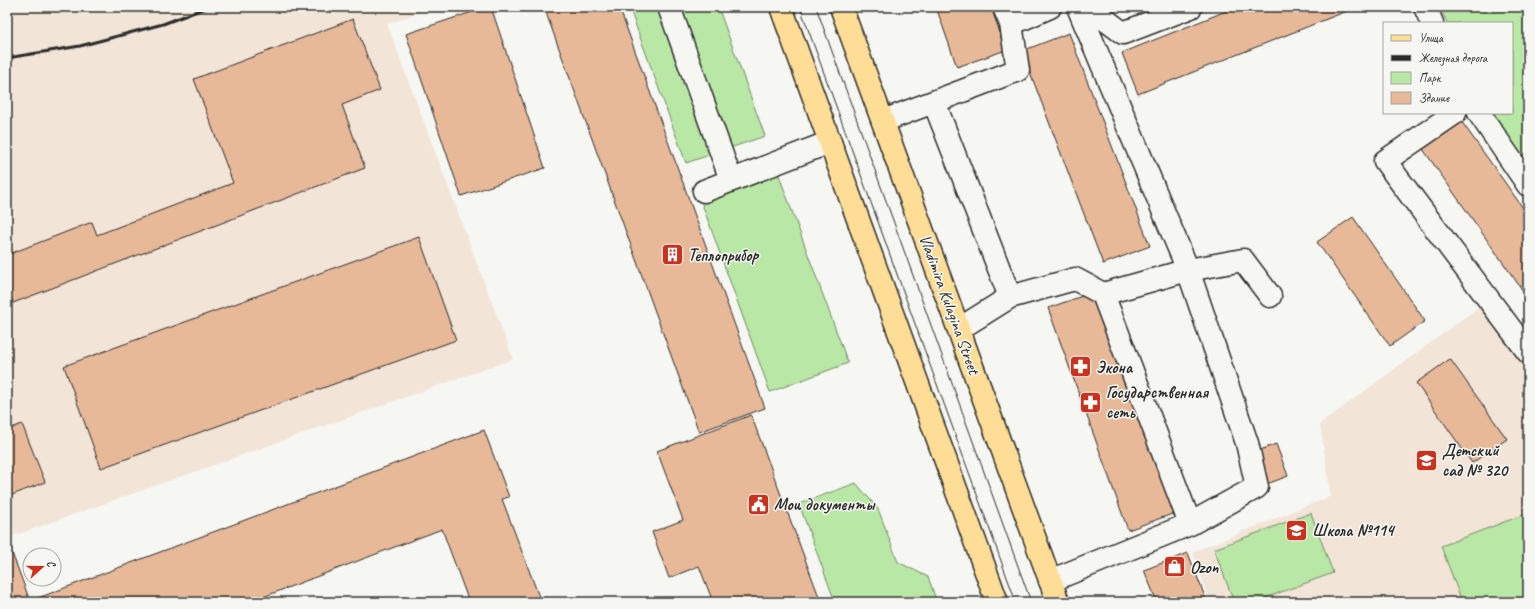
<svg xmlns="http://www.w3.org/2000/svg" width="1535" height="609" viewBox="0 0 1535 609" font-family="Caveat,sans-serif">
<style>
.built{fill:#f2e4d7}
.green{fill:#b9e7a5;stroke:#728968}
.building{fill:#e8b999;stroke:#2b2b2b}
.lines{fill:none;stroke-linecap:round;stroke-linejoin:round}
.minor-casing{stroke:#2b2b2b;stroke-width:25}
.major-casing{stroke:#2b2b2b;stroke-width:25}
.minor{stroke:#f6f6f2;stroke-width:22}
.major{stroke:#fedd96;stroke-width:22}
.tram{stroke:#2b2b2b;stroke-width:1}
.rail{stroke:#2b2b2b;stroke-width:3}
.labels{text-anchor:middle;stroke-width:3;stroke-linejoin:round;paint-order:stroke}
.poi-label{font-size:17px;font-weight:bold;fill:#2b2b2b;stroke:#f6f6f2;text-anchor:start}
.street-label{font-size:17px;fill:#2b2b2b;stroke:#f6f6f2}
</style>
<rect width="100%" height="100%" fill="#f6f6f2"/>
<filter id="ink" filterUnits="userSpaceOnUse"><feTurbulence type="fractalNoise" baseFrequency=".025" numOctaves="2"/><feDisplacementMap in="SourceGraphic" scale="8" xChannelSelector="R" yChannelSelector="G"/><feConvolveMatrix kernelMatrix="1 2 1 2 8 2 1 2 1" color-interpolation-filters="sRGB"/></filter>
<g filter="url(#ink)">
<path class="built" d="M7 7H435L387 24 513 359 7 538Z
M1483 304 1528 368V602H1210L1193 552 1331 496 1320 424Z"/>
<path class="green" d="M629 7H718L765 136 686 163Z
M1440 7H1528V168L1490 113H1512V23H1447Z
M778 173 848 363 770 392 701 201Z
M856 483 878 509 898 562 928 577 937 602H835L799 504Z
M1311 513 1333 573 1254 602H1234L1214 549Z
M1528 513V597L1514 602H1462L1441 546Z"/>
<path class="building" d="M487 7H491L545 168 461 196 406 34Z
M554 7H619L765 408 699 432 545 10Z
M936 7H991L1006 50 957 67Z
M1236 7H1357L1138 94 1122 53Z
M353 19 380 90 342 105 365 168 13 303 7 287V255L92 222 97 235 233 183 194 79Z
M1069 33 1150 246 1103 264 1022 51Z
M1459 118 1528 215V298L1420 145Z
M1353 217 1425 321 1390 346 1317 242Z
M419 237 456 340 101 468 64 366Z
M1094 292 1175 513 1128 530 1048 308Z
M1450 359 1507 439 1472 463 1416 383Z
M751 415 781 495 821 602H713L699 566 669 578 652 532 683 520 657 451Z
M22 424 45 482 7 497V430Z
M484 430 509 497 502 499 541 602H469L442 529 250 602H7V546L9 545 30 601Z
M1276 444 1288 476 1267 484 1255 452Z
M1188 553 1207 602H1157L1144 570Z"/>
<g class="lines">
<defs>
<path id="minor" d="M669 7 731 180
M1088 7 1123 33 1191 7
M1425 7 1432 23
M1011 24 1050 7
M934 102 1010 297
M1455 113 1385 161 1528 352
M1479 113 1528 185
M883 121 1018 70 1011 24 1004 7
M704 191 830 142
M1103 294 1188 270 1243 260 1270 296
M959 329 1010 297 1075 279 1103 294 1190 524
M1050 581 1190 524 1257 487 1247 443 1188 270 1078 7"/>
<path id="major" d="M781 7 997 602
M841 7 1058 602"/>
</defs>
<use href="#minor" class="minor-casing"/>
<use href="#major" class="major-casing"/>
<use href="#minor" class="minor"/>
<use href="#major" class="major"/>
<path class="tram" d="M800 7 1016 602
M816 7 1031 602"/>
<path class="rail" d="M7 58 80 46 163 24 208 7"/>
</g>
</g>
<defs>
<symbol id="building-square" viewBox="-11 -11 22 22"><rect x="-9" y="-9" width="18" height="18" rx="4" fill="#c8321e" stroke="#f6f6f2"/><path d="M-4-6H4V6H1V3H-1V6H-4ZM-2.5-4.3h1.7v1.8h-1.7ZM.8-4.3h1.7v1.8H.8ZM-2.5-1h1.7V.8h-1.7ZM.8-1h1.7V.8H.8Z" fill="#fff"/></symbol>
<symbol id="pharmacy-square" viewBox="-11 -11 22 22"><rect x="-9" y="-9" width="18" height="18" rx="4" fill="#c8321e" stroke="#f6f6f2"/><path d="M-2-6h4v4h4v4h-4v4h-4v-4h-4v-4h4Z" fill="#fff"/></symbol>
<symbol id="school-square" viewBox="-11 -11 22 22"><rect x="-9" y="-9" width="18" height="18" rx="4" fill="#c8321e" stroke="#f6f6f2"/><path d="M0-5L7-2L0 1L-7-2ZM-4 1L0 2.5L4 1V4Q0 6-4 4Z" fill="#fff"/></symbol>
<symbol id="civic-square" viewBox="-11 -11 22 22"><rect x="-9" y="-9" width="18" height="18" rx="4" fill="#c8321e" stroke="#f6f6f2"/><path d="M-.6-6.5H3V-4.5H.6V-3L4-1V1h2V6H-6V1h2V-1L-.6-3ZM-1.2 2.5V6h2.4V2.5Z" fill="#fff"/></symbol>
<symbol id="shop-square" viewBox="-11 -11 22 22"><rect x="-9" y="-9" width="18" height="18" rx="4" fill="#c8321e" stroke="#f6f6f2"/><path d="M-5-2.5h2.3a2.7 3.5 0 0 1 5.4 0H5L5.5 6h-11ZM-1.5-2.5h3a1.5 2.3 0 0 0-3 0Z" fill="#fff"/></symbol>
</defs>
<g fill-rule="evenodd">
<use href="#building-square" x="660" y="242" width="25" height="25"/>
<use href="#pharmacy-square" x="1068" y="354" width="25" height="25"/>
<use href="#pharmacy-square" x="1078" y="390" width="25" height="25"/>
<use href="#school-square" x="1414" y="448" width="25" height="25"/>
<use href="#civic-square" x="746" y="492" width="25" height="25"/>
<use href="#school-square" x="1284" y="518" width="25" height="25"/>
<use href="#shop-square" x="1162" y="554" width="25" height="25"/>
</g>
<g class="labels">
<g class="poi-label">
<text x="688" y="261">Теплоприбор</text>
<text x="1096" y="373">Экона</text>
<text x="1106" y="398">Государственная<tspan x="1106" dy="20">сеть</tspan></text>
<text x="1442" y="456">Детский<tspan x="1442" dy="20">сад № 320</tspan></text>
<text x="774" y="510">Мои документы</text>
<text x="1312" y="536">Школа №114</text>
<text x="1190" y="573">Ozon</text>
</g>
<g class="street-label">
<text transform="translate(950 304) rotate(70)" y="6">Vladimira Kulagina Street</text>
</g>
</g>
<rect width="1535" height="609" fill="none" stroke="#f6f6f2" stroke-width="24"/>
<rect x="12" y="12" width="1511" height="585" fill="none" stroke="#2b2b2b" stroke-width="1.5" filter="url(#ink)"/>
<rect x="1383" y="22" width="130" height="92" fill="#f6f6f2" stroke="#a5a5a2"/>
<rect x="1391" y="35" width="20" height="6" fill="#fedd96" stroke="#a5a5a2"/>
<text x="1419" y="42" font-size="12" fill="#2b2b2b">Улица</text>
<rect x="1391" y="55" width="20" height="6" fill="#2b2b2b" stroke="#a5a5a2"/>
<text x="1419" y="62" font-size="12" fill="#2b2b2b">Железная дорога</text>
<rect x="1391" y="72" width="20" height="12" fill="#b9e7a5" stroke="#a5a5a2"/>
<text x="1419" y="82" font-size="12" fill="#2b2b2b">Парк</text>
<rect x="1391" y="92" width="20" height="12" fill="#e8b999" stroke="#a5a5a2"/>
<text x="1419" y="102" font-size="12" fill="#2b2b2b">Здание</text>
<g transform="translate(42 567) rotate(69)"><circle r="19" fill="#f6f6f2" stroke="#a5a5a2"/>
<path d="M0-3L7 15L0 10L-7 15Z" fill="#c8321e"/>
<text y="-6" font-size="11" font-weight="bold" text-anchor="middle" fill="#2b2b2b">С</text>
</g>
</svg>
